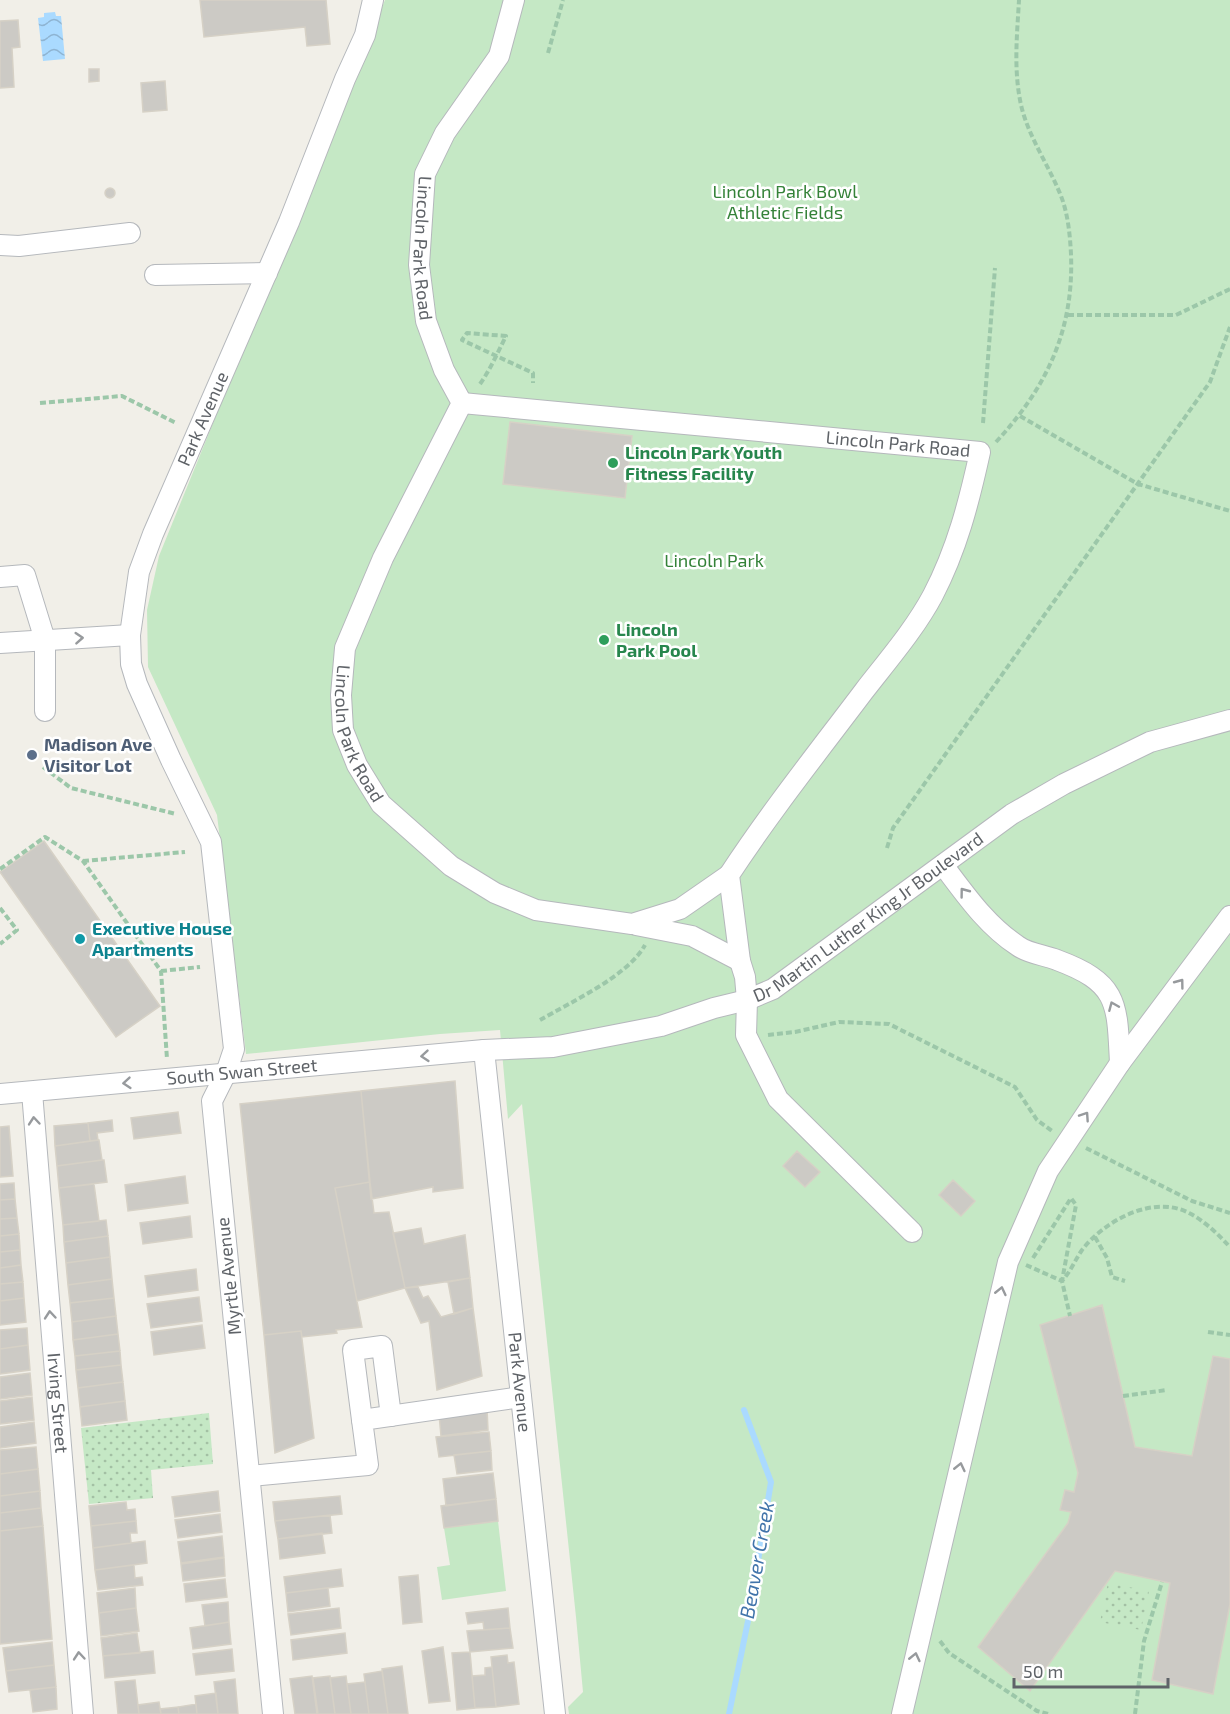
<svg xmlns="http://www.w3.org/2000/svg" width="1230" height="1714" viewBox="0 0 1230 1714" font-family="'Exo 2',sans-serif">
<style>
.green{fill:#c5e8c5}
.garden{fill:url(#garden-dots)}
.water{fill:url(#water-waves)}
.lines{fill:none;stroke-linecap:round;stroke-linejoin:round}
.stream{stroke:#aadaff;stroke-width:6}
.building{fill:#cccac5;stroke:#d6d1c6;stroke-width:1.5}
.minor-casing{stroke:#b5b8bc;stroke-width:22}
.path{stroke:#9cc7a9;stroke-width:4;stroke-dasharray:6 3;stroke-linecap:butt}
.minor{stroke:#fff;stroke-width:20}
.oneway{stroke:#979a9d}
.leisure-dot{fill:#2e9e5b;stroke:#fff;stroke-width:2}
.service-dot{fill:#5c6f8a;stroke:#fff;stroke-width:2}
.culture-dot{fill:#0f9aa8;stroke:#fff;stroke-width:2}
.labels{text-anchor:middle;stroke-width:5;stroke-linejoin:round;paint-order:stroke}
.park-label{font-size:18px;fill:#348238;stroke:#fff}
.street-label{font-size:18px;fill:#5f6368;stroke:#fff}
.leisure-label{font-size:18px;font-weight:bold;fill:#27864d;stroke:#fff;text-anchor:start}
.service-label{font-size:18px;font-weight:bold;fill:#4e5e75;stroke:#fff;text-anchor:start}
.culture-label{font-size:18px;font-weight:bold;fill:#0d838f;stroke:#fff;text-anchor:start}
.water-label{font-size:20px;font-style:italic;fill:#4174aa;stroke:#fff}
</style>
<defs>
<pattern id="garden-dots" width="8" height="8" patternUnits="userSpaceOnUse" patternTransform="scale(1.5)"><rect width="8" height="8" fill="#c5e8c5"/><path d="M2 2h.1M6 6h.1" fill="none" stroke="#a3c0a4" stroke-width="1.8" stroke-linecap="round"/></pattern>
<pattern id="water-waves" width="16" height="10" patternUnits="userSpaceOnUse" patternTransform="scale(1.5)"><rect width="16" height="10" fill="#aadaff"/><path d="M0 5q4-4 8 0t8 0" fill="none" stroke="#8eb4d2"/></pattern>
</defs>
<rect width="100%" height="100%" fill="#f1efe8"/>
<path class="green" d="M385 0H1230V1714H569L568 1707 583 1692 576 1617 522 1104 508 1119 500 1030 440 1034 246 1054 217 815 148 667 147 610 159 556Z
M498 1521 506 1591 442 1600 437 1567 450 1565 444 1528Z"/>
<path class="garden" d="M209 1413 213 1464 151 1470 153 1498 89 1504 81 1428Z
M1108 1583 1149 1591 1141 1630 1100 1622Z"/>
<path class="water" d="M55 12 56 16H61L65 59 43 61 38 18 44 17V13Z"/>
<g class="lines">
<path class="stream" d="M729 1714 748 1621 771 1482 744 1410"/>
</g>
<path class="building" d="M200 0H326L330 44 307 46 305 27 204 37Z
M18 20 20 47 12 48 14 87 0 88V21Z
M89 69H99V81L89 82Z
M165 81 167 110 143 112 141 83Z
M105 193a5 5 0 1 1 10 0a5 5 0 1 1-10 0Z
M510 422 632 436 625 498 503 484Z
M44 841 160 1006 116 1037 0 872Z
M455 1081 463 1188 433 1192V1187L371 1199 361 1091Z
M361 1091 370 1182 335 1188 362 1327 336 1330 337 1333 302 1337 301 1331 264 1335 240 1104Z
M178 1112 181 1133 134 1139 131 1118Z
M112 1120 113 1131 97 1133 98 1140 90 1141 88 1123Z
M88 1123 90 1141 55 1146 54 1126Z
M9 1126 13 1176 0 1177V1127Z
M99 1140 102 1160 57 1166 55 1146Z
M797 1151 820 1172 805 1187 783 1166Z
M102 1160H104L107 1182 59 1188 57 1166Z
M185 1176 188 1203 128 1211 125 1185Z
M953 1180 975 1201 961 1216 939 1195Z
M370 1182 374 1213 389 1212 405 1288 357 1301 335 1188Z
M14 1183 15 1199 0 1200V1184Z
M94 1184 99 1221 63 1225 59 1188Z
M15 1199 17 1218 0 1219V1200Z
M190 1216 192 1237 143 1244 140 1223Z
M17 1218 19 1234 0 1236V1219Z
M106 1220 108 1236 64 1242 63 1225Z
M421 1228 424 1244 465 1235 470 1278 405 1288 393 1233Z
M19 1234 20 1250 0 1252V1236Z
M108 1236 110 1257 66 1263 64 1242Z
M20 1250 21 1265 0 1268V1252Z
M110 1257 112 1279 68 1285 66 1263Z
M21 1265 23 1282 0 1284V1268Z
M196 1269 198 1290 148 1297 145 1276Z
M470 1278 473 1308 454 1314 448 1282Z
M112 1279 114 1298 70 1303 68 1285Z
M23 1282 24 1298 0 1301V1284Z
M418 1287 423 1298 428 1296 441 1317 473 1308 482 1376 437 1390 429 1321 421 1323 405 1288Z
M199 1297 202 1321 151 1328 147 1304Z
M24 1298 26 1322 0 1325V1301Z
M114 1298 116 1316 72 1322 70 1303Z
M1102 1305 1135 1447 1192 1456 1213 1356 1230 1359V1604L1213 1694 1152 1680 1170 1583 1115 1571 1030 1691 978 1647 1068 1523 1071 1512 1060 1510 1065 1490 1074 1492 1078 1473 1040 1325Z
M116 1316 118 1334 73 1340 72 1322Z
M202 1325 205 1348 154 1355 151 1332Z
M27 1328 28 1345 0 1349V1330Z
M301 1331 314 1438 275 1453 264 1335Z
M118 1334 120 1351 75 1356 73 1340Z
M28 1345 30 1370 0 1374V1349Z
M120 1351 121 1365 76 1370 75 1356Z
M121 1365 123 1382 78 1388 76 1370Z
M30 1373 32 1395 0 1399V1377Z
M123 1382 125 1401 80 1407 78 1388Z
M32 1397 34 1420 0 1424V1401Z
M125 1401 127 1420 82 1426 80 1407Z
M487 1409 488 1430 441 1436 439 1414Z
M34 1422 36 1443 0 1448V1427Z
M489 1432 491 1451 439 1457 436 1437Z
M36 1447 38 1469 0 1474V1450Z
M491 1451 492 1470 457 1474 454 1455Z
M38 1469 40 1491 0 1496V1474Z
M493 1473 496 1499 446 1506 443 1479Z
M40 1491 41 1508 0 1513V1496Z
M218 1491 220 1511 175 1517 172 1497Z
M340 1496 342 1514 275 1521 273 1502Z
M496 1499 498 1521 444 1528 441 1506Z
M126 1502 127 1510 135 1509 136 1521 91 1526 89 1506Z
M41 1508 43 1526 0 1531V1513Z
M220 1514 222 1532 178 1538 175 1520Z
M330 1515 332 1533 278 1539 275 1521Z
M136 1521 137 1533H130L131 1543 93 1548 91 1526Z
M43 1526 52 1639 0 1644V1531Z
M322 1533 325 1553 280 1559 278 1539Z
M222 1536 224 1557 181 1563 178 1542Z
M145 1541 147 1563 95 1570 93 1548Z
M224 1558 225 1576 183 1581 181 1564Z
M134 1565 135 1578 142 1577 143 1585 98 1590 95 1570Z
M341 1569 343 1586 286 1593 284 1577Z
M418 1575 422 1622 403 1624 399 1577Z
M225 1579 227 1597 186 1602 184 1584Z
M135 1588 136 1608 99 1613 97 1593Z
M328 1588 330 1606 288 1612 286 1593Z
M228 1602 229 1622 205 1626 202 1605Z
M136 1608 139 1631 101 1636 99 1613Z
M339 1608 341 1628 291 1635 288 1614Z
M508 1608 510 1628 484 1630 483 1622 468 1624 466 1613Z
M229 1622 231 1644 193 1649 190 1628Z
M510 1628 513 1648 470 1652 467 1631Z
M137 1633 140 1653 103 1656 101 1638Z
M345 1633 347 1653 293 1660 291 1640Z
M52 1642 54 1665 6 1671 3 1648Z
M443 1647 450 1701 429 1703 422 1651Z
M232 1649 234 1671 196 1675 193 1654Z
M153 1651 155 1673 105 1678 103 1656Z
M470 1652 475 1708 457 1710 452 1653Z
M507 1655 508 1663 514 1662 519 1704 496 1707 491 1657Z
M54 1665 56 1687 9 1692 6 1671Z
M402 1666 408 1714H388L382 1669Z
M492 1667 496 1707 475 1708 472 1676 485 1675V1668Z
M382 1671 388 1714H369L364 1674Z
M312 1676 317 1714H295L290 1679Z
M330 1676 335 1714H318L313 1678Z
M346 1676 351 1714H335L330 1678Z
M235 1679 238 1714H218L214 1682Z
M135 1680 139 1714H118L115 1682Z
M365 1682 369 1714H351L347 1684Z
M56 1687 57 1709 33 1712 30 1690Z
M216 1693 218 1714H197L195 1696Z
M159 1702 161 1714H139L138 1705Z
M196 1704 197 1714H179L178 1707Z
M178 1707 179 1714H161L160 1709Z"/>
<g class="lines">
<defs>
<g id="minor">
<path id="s1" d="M514 0 499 56 445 133 425 174 419 265 426 321 444 370 462 403 383 558 345 648 341 695 343 730 357 765 381 804 451 866 495 893 536 910 632 924 680 909 729 875"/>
<path d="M0 245 19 246 130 233"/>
<path d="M155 275 267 273"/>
<path id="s2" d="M462 403 980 452C969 502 957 549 933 595 915 629 888 660 864 691 818 752 771 811 729 875L740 961 745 977 747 1000 746 1035 778 1099 912 1232"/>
<path d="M0 577 25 575 45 640V711"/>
<path d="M0 643 130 635"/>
<path d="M943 865C965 894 986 925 1018 946 1029 954 1045 955 1057 960 1119 983 1117 1003 1120 1063"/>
<path d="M636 925 692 936 740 961"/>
<path id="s3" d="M484 1050 555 1714"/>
<path id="s4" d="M32 1092 83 1714"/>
<path id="s5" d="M0 1094 484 1050 553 1047 661 1026 714 1008 747 1000 773 989 1012 814 1064 784 1150 742 1230 720"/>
<path d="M362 1420 353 1350 382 1346 391 1416"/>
<path d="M250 1476 368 1465 362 1420 521 1397"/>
<path id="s6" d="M273 1714 212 1101 226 1073 234 1049 211 842 171 760 137 684 131 664 130 635 139 572 153 534 289 222 345 79 365 35 373 0"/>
<path d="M902 1714 1008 1262 1048 1171 1120 1063 1230 916"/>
</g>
</defs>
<use href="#minor" class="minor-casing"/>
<path class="path" d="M548 53 563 0
M1068 315H1176L1230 289
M480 384C490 370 498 352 506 336L467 333 462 340 533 373V383
M40 403 122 396 176 423
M1020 416 1138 484 1230 511
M983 423 995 268
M996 442C1047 387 1074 330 1071 254 1070 235 1068 214 1061 196 1049 166 1030 139 1022 109 1013 73 1017 36 1019 0
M43 767 71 788 176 814
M887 848 893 828 1210 382 1230 327
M83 861 185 852
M0 869 45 837 83 861 161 971 167 1059
M0 908 17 930 0 944
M161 971 200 967
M540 1020C571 1002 628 976 645 945
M768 1035 795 1032 839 1022 889 1024 1015 1087 1037 1120 1052 1131
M1086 1148 1192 1201 1230 1213
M1095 1237 1107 1258 1112 1277 1125 1281
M1033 1258 1071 1198 1076 1205 1062 1281 1070 1316
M1026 1265 1062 1281C1071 1271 1075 1260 1082 1250 1104 1221 1153 1194 1189 1213 1203 1220 1217 1233 1228 1245
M1208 1332 1230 1335
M1123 1396 1167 1390
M940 1641 949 1653 1037 1711 1048 1714
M1135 1714 1144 1641 1162 1582"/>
<use href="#minor" class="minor"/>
</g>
<defs><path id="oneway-chevron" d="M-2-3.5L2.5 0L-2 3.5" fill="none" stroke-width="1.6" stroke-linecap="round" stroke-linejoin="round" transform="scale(1.5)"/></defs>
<g class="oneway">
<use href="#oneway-chevron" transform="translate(79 638) rotate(-4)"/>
<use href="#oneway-chevron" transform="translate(964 892) rotate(-127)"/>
<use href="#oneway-chevron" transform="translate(1180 983) rotate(-53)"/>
<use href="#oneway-chevron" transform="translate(1113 1006) rotate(-113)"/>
<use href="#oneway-chevron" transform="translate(425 1056) rotate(175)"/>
<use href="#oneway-chevron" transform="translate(127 1083) rotate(175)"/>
<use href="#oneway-chevron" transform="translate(1085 1116) rotate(-56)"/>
<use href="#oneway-chevron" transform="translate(34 1121) rotate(-95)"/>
<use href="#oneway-chevron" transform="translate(1001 1291) rotate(-77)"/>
<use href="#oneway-chevron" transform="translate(50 1315) rotate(-95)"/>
<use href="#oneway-chevron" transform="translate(960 1467) rotate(-77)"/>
<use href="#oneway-chevron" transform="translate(79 1656) rotate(-95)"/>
<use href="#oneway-chevron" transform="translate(915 1657) rotate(-77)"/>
</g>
<g class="leisure-dot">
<circle cx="613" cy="463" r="6"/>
<circle cx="604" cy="640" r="6"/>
</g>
<circle class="service-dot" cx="32" cy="755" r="6"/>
<circle class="culture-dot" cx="80" cy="939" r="6"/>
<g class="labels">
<g class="park-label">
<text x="785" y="198">Lincoln Park Bowl<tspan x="785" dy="21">Athletic Fields</tspan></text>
<text x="714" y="567">Lincoln Park</text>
</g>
<g class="street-label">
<text dy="6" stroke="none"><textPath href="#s1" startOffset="272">Lincoln Park Road</textPath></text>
<text dy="6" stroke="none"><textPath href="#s6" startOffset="1335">Park Avenue</textPath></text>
<text dy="6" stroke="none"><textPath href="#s2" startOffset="438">Lincoln Park Road</textPath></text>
<text dy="6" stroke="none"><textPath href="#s1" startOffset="796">Lincoln Park Road</textPath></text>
<text dy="6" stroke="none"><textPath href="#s5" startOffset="902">Dr Martin Luther King Jr Boulevard</textPath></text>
<text dy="6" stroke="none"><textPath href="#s5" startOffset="243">South Swan Street</textPath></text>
<text transform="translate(229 1276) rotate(-96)" y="6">Myrtle Avenue</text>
<text dy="6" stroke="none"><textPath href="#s3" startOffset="334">Park Avenue</textPath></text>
<text dy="6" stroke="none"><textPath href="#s4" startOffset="312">Irving Street</textPath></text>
</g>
<g class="leisure-label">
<text x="625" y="459">Lincoln Park Youth<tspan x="625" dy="21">Fitness Facility</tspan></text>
<text x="616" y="636">Lincoln<tspan x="616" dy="21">Park Pool</tspan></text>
</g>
<g class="service-label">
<text x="44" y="751">Madison Ave<tspan x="44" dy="21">Visitor Lot</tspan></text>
</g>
<g class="culture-label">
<text x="92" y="935">Executive House<tspan x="92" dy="21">Apartments</tspan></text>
</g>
<g class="water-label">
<text transform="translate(757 1560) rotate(-80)" y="7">Beaver Creek</text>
</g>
</g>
<path d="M1014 1678v9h154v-9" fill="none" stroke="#5f6368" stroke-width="3"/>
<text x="1023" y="1678" font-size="18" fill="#5f6368" stroke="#ffffff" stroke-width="4.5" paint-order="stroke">50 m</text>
</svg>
